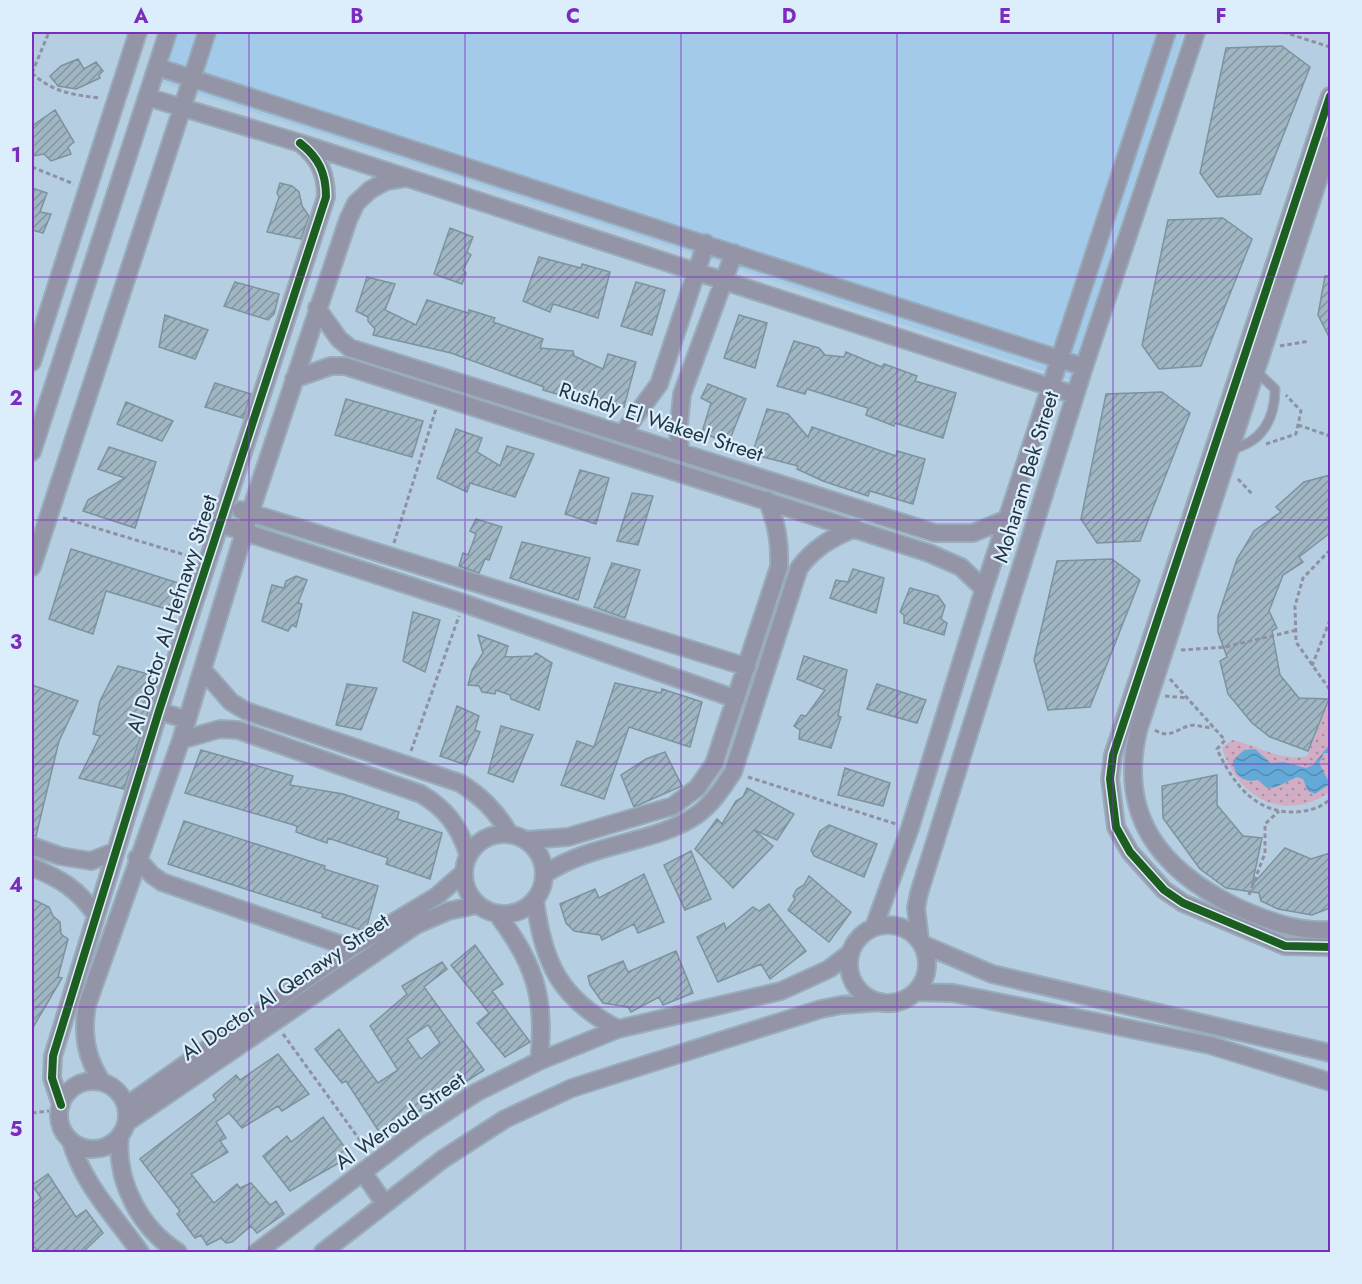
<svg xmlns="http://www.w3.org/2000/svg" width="1362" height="1284" viewBox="0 0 1362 1284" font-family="Jost,sans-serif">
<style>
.built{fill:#a3cbe9}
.grass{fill:url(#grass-dots)}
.water{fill:url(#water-waves)}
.building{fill:url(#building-hatch);stroke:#7c939f;stroke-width:1.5;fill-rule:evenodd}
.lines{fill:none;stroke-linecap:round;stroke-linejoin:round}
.lane-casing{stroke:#98acbb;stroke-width:11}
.street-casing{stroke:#98acbb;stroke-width:20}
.path{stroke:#8d91a0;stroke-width:3;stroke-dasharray:4.5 3;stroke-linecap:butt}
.lane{stroke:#9395a7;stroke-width:8}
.street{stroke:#9395a7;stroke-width:16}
.cycleway-casing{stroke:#dceefc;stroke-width:11}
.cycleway{stroke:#1b5e20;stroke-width:8}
.grid{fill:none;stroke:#7b2cbf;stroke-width:1.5;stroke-opacity:0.55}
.labels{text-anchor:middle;stroke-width:4.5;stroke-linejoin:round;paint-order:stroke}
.street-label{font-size:21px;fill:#223542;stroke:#dceefc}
.neatline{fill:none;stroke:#7b2cbf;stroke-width:2}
.grid-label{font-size:20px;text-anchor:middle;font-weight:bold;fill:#7b2cbf}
</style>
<defs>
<pattern id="grass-dots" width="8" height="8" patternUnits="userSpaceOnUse" patternTransform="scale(1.5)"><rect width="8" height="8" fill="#d1aec4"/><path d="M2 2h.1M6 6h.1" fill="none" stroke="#a98ea1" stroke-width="1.8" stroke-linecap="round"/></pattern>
<pattern id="water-waves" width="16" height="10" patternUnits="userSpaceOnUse" patternTransform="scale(1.5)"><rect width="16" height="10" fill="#64aad8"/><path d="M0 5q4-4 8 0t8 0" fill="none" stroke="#528bb1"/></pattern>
<pattern id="building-hatch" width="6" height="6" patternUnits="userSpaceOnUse" patternTransform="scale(1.5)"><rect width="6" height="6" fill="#a0b7c3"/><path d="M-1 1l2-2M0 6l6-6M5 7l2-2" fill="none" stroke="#8296a0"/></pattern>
</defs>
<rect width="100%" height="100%" fill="#b5cee1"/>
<path class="built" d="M177 32H1184L1070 380 712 260 160 82Z"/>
<path class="grass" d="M1330 699V792C1284 823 1238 799 1222 748L1232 740C1257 745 1281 762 1307 756Z"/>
<path class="water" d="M1330 744V753H1324L1319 763 1330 784 1315 794 1308 791 1303 779 1297 777 1276 787 1267 788 1258 780C1244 783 1233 776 1233 760L1244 750 1255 749 1271 763 1284 762 1306 768 1313 765Z"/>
<path class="building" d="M1282 46 1310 67 1260 194 1217 197 1200 173 1226 48Z
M78 59 84 69 96 62 103 71 99 75 100 78 76 89 58 86 50 76 61 66Z
M55 110 74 142 68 147 71 154 51 161 44 154 32 156V126Z
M280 183 292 186 299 192 302 206 309 216 301 239 267 232 279 197 277 193Z
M32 188 47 193 40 212 51 214 43 233 32 230Z
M1223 218 1252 239 1201 366 1159 369 1142 345 1168 220Z
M450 228 473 237 467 252 471 255 463 270 466 273 462 284 434 274Z
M539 257 581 268 582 264 610 272 598 318 553 304 550 312 523 301Z
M1325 276H1330V339L1318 315Z
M367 277 395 284 385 310 416 325 427 300 468 313 469 310 495 318 493 322 543 339 540 348 573 351 574 356 603 369 608 354 636 362 624 407 576 392 574 399 543 390 544 387 451 353 373 335 375 329 368 321V317L356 311Z
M235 282 279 294 274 314 268 320 224 306Z
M636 282 665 290 652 335 621 326Z
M165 315 208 330 195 359 159 347Z
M739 315 767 323 755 368 724 358Z
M794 341 819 348 825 355 844 357 846 352 882 367 884 364 917 376 915 381 956 393 943 438 895 423 894 426 866 415 868 408 807 389 805 394 777 386Z
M215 383 251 394 243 418 205 407Z
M708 384 746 399 728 444 702 432 711 403 701 398Z
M1162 392 1190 413 1140 541 1097 543 1081 519 1106 394Z
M346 399 423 421 412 457 335 435Z
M126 402 173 421 162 441 117 424Z
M767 409 788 414 808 437 812 427 896 456 897 451 925 459 913 504 870 491 868 496 823 481 797 469 798 466 752 454Z
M456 429 482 438 477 452 500 466 507 446 534 454 515 497 470 483 467 492 437 478Z
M109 447 156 462 135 528 83 511 88 500 125 478 98 469Z
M580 470 609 478 596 524 565 514Z
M1330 475V533L1299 557 1303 562 1283 575 1269 611 1277 628 1272 631 1280 675 1299 698 1329 699 1308 751 1270 737 1252 723 1228 694 1220 661 1227 657 1218 632V616L1237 559 1254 531 1281 512 1276 507 1304 482Z
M632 493 653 496 638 545 617 541Z
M476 519 502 527 489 560 485 559 479 573 459 566 463 553 468 555 476 534 470 531Z
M522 542 590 558 578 600 510 578Z
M71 549 188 586 180 613 106 591 93 634 49 619Z
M1112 559 1140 580 1090 707 1048 710 1034 660 1057 561Z
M612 563 640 570 625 618 594 607Z
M853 569 884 578 876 613 830 598 836 580 848 582Z
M296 576 307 580 298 603 302 604 296 627 292 625 288 631 262 621 272 585 284 588 286 581Z
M910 588 938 596 945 606 941 619 947 623 944 635 904 623V615L900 612Z
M413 612 440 620 425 672 403 661Z
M478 635 508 646 505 657 533 656 536 653 552 663 539 710 511 699 510 695 496 690 495 694 482 692 479 686 468 685 472 670 483 653Z
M804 656 847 670 838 716 841 717 831 748 799 739 800 730 794 726 801 715 806 716 825 690 797 679Z
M118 666 159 677 124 789 79 778 100 736 93 734 100 701Z
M615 683 661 693 662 689 702 702 690 747 629 727 604 799 561 785 577 741 594 747Z
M347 684 377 688 361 730 336 725Z
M877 684 926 700 917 723 867 709Z
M32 685 78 701 59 741 36 836H32Z
M457 706 479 716 475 730 480 732 466 765 440 756Z
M501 726 533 735 513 782 488 773Z
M201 750 293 776 290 785 343 794 399 812 397 819 442 833 430 879 386 864 388 858 328 838 327 843 296 832 297 826 185 793Z
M665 752 682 786 634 807 621 775 646 759Z
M845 768 890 783 883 806 838 795Z
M1217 775V805L1243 836 1262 838 1252 885 1285 848 1311 859 1330 853V908L1312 915 1278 909 1261 901 1259 893 1226 888 1200 869 1163 818 1162 786Z
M747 788 794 814 777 840 754 830 773 846 733 888 695 849 717 819 722 824 736 801 743 797Z
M184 821 325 866 324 869 378 886 367 926 361 930 322 917 323 914 168 864Z
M829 825 877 844 864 877 814 856 811 850 820 831Z
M691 851 711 899 685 910 664 865Z
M644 874 664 922 638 933 634 924 602 940 600 935 574 931 566 923 560 904 595 889 599 898Z
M809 876 851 912 829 942 788 910 795 899 793 896 797 889 804 885Z
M32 899 49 907 53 916 60 922 61 934 68 939 58 977 62 978 32 1029Z
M769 904 806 951 770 979 761 964 718 982 697 937 724 923 726 929 753 907 759 911Z
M475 945 503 984 492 991 530 1042 505 1057 477 1023 489 1013 451 965Z
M676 951 693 993 663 1005 659 997 631 1012 628 1007 603 1003 590 985 588 976 623 961 628 972Z
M442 962 447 969 424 987 484 1070 382 1136 346 1081 342 1083 315 1049 339 1029 378 1083 398 1070 370 1026 407 994 402 986ZM428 1025 440 1043 421 1059 407 1039Z
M278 1054 309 1094 282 1111 278 1106 242 1128 229 1113 216 1122 226 1138 220 1141 228 1152 191 1174 214 1203 237 1184 240 1188 251 1183 270 1205 276 1201 284 1214 257 1233 251 1226 232 1242 226 1243 221 1238 207 1245 201 1235 195 1238 177 1214 180 1211 140 1159 216 1100 213 1095 236 1075 240 1080Z
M323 1117 351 1156 290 1191 263 1156 287 1136 291 1142Z
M48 1174 76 1217 86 1210 103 1233 83 1252H38L32 1244V1205L41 1198 32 1185Z"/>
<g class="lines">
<defs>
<path id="lane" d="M1231 449C1261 443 1275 420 1275 389L1256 371"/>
<path id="street" d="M157 67 1084 367
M1330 96 1113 755 1110 779 1116 827 1130 852 1164 890 1183 903 1285 946 1330 947
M147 97 300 143 1075 395
M1330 144 1138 731C1118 816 1160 869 1234 906 1265 920 1296 932 1330 930
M317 308 339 339 350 348 935 533H973L1007 519
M32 362 138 32
M294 379 331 366H345L929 553 961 567 984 589
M623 433 659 384 706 243
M32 452 168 32
M681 452 678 433 682 394 734 253
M241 510 747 667
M220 524 463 603 736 699
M32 567 207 32
M203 670 231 702 246 711 460 783C482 797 496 811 509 833
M159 711 187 720
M181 740 220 729 238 730 421 794C446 809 459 826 468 854
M464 874a40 40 0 1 1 80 0a40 40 0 1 1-80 0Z
M527 840 568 837 673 806 697 788 714 764 779 567C780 542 777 524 767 500
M32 846 60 856 91 861 116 851
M137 858 152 875 162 882 351 948
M32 867C59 878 78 889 95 914
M545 874C592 842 656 844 698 814 713 803 723 787 733 772L799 568C814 548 831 538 855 528
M535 900C543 963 560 999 618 1029
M497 914C535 963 546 999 539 1061
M849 964a39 39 0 1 1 78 0a39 39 0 1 1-78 0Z
M874 927 910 828 984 589 1167 32
M920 940 916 908 919 893 1084 367 1196 32
M922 944 992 974 1330 1053
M915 992 953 993 1210 1045 1330 1082
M59 1115a34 34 0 1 1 68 0a34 34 0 1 1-68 0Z
M102 1082C86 1058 82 1034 87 1005L181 740 250 513 348 220 356 203 370 190 386 181 405 178
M61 1105 52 1078 53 1056 159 711 326 197C326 173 319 158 300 143
M126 1106 351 948 437 896 463 873
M126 1123 416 925 448 911 477 905
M120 1136C115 1181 140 1228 178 1252
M71 1141C83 1185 115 1216 140 1252
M364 1174 385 1204
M257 1252 417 1131 477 1092 539 1061 618 1029 781 991 829 969 850 953
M323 1252 443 1159 505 1119 572 1088 821 1009 841 1005 881 1002"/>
</defs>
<use href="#lane" class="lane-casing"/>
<use href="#street" class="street-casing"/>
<path class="path" d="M1283 32 1330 47
M32 73C52 92 73 95 100 98
M32 73 49 32
M32 167 74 184
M1280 346 1309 341
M1298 425 1330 436
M1266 444 1296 434 1301 411 1286 395
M1238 479 1253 495
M63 518 192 557
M394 543 436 409
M1330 550 1303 578 1295 606 1296 642 1330 690
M1181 650 1225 647 1297 630
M1312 666 1330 620
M1170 679 1225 740 1217 749C1232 782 1255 814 1296 812 1309 811 1321 808 1330 799
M1165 696 1187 698
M1155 730C1168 739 1176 730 1188 726 1196 723 1204 729 1213 727
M411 751 459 616
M748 777 896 824
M1249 895 1265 853V824L1279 811
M283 1034 367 1150
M32 1113 49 1111"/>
<use href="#lane" class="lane"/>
<use href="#street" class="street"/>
<defs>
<path id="cycleway" d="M1330 96 1113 755 1110 779 1116 827 1130 852 1164 890 1183 903 1285 946 1330 947
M61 1105 52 1078 53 1056 159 711 326 197C326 173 319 158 300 143"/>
</defs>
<use href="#cycleway" class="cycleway-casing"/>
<use href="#cycleway" class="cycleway"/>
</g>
<path class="grid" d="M249 32V1252M465 32V1252M681 32V1252M897 32V1252M1113 32V1252M32 277H1330M32 520H1330M32 764H1330M32 1007H1330"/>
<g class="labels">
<g class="street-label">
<text transform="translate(661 422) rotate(18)" y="7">Rushdy El Wakeel Street</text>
<text transform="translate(1026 477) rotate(-73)" y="7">Moharam Bek Street</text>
<text transform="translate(172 614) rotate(-72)" y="7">Al Doctor Al Hefnawy Street</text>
<text transform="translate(285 987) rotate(-34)" y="7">Al Doctor Al Qenawy Street</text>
<text transform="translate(400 1121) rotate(-35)" y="7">Al Weroud Street</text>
</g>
</g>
<rect width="1362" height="1284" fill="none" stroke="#dceefc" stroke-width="66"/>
<rect x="33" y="33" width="1296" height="1218" class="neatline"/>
<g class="grid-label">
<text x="141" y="23">A</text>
<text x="357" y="23">B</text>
<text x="573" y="23">C</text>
<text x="789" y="23">D</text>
<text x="1005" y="23">E</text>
<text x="1221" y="23">F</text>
<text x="16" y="162">1</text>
<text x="16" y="405">2</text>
<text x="16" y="649">3</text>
<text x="16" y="892">4</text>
<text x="16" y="1136">5</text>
</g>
</svg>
